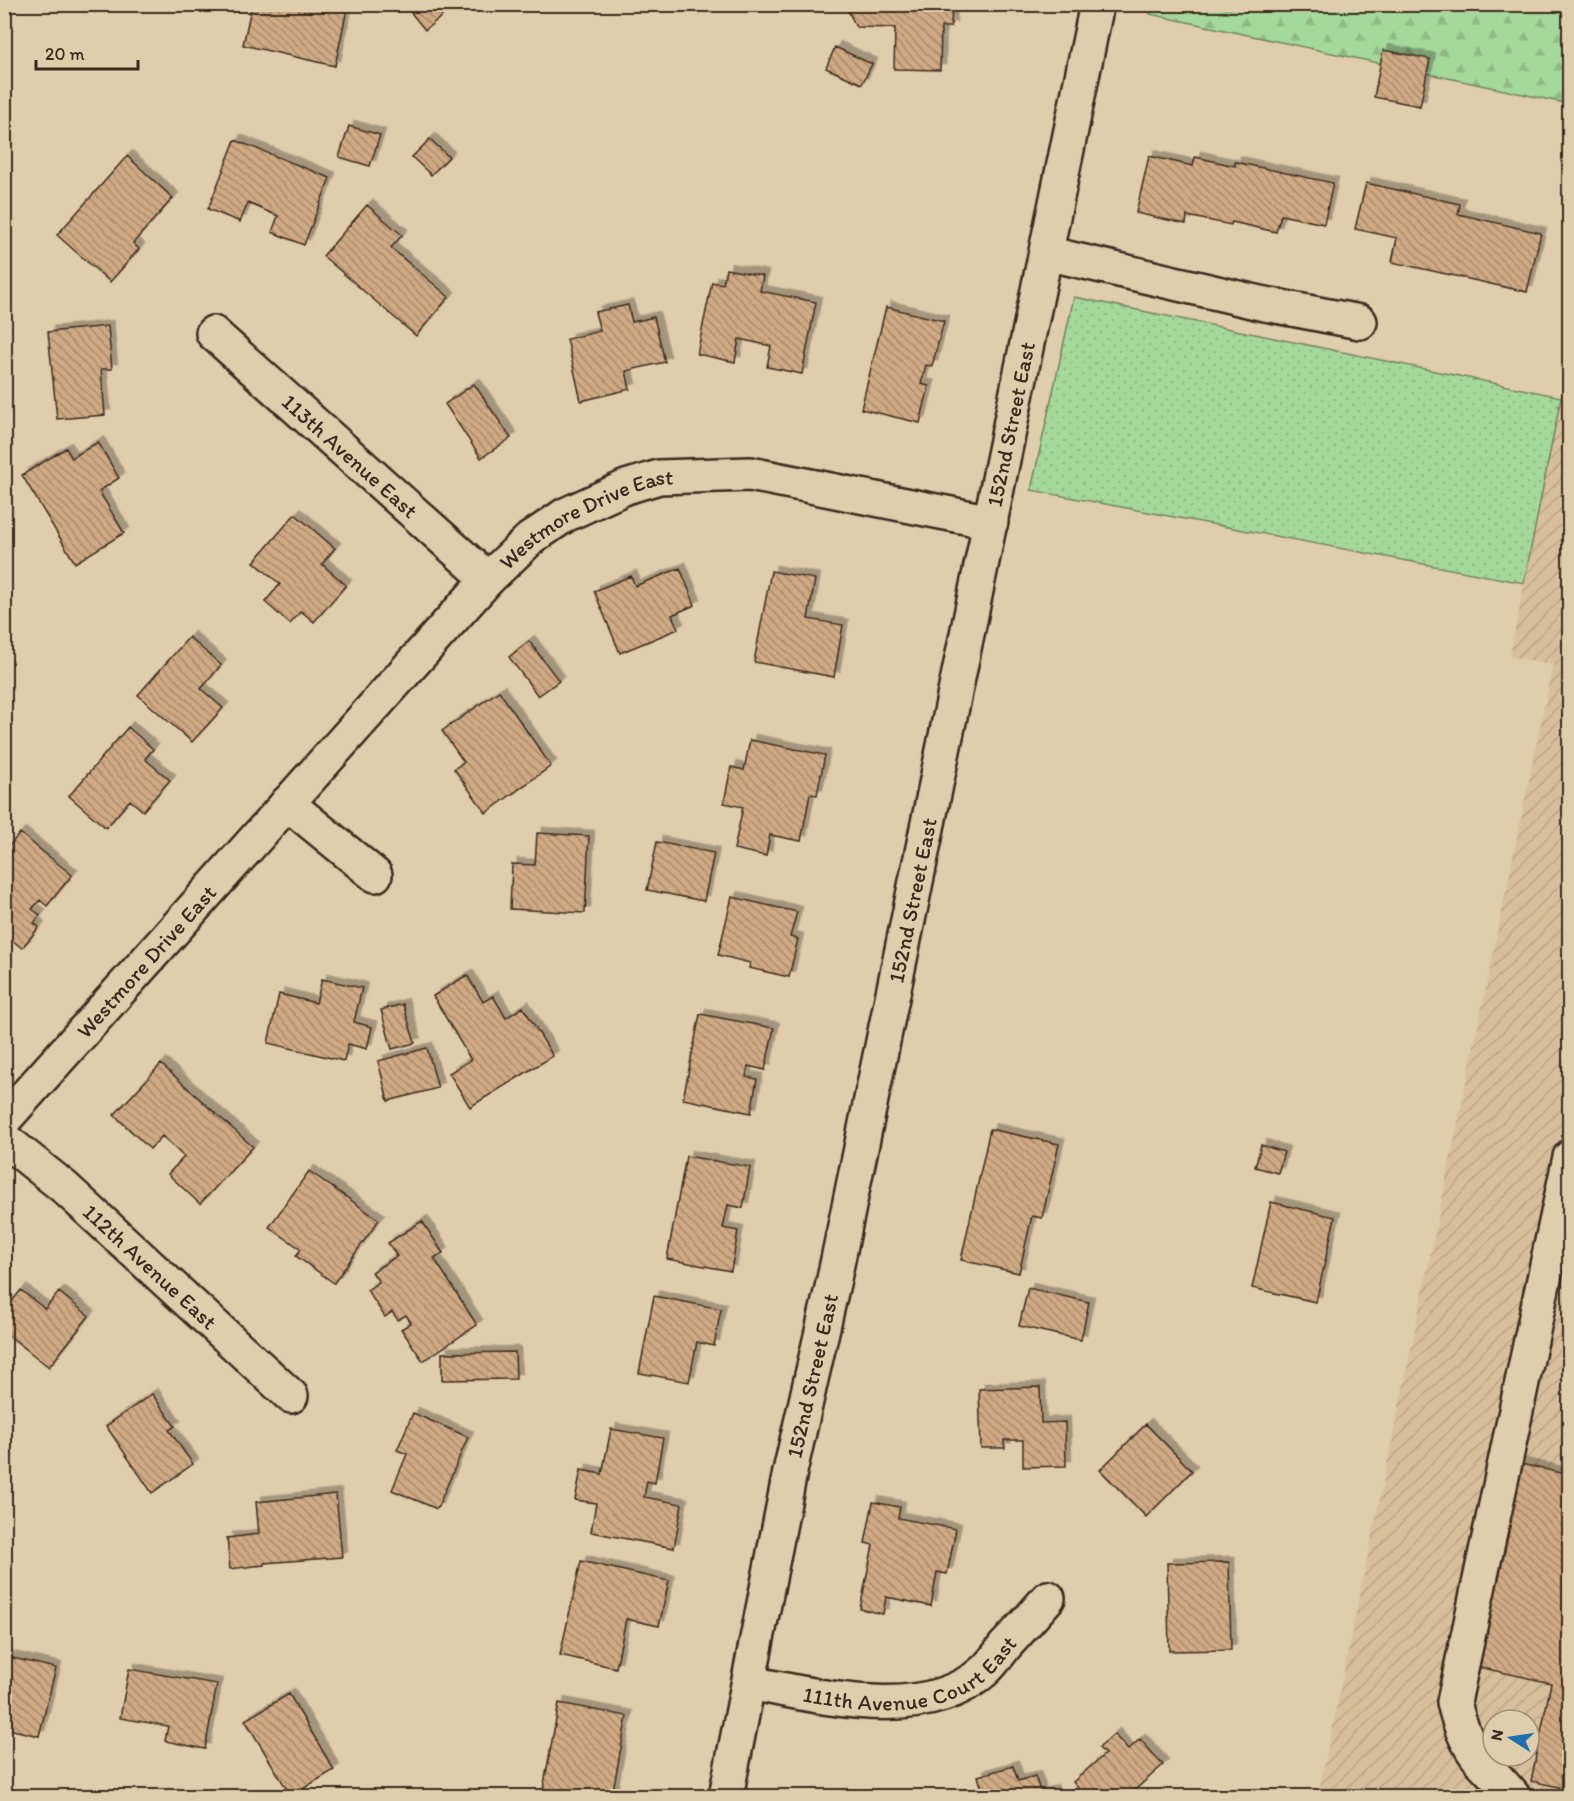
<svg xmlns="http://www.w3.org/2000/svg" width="1574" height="1801" viewBox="0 0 1574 1801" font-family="Itim,sans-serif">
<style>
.industrial{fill:url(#industrial-furrows);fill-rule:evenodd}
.grass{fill:url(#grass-dots);stroke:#70825c;stroke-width:1.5}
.forest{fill:url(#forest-firs);stroke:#70825c;stroke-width:1.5}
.building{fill:url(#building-back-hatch);stroke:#3b2a1e;stroke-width:1.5;filter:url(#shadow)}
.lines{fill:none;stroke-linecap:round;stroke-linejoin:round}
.minor-casing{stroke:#3b2a1e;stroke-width:38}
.major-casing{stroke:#3b2a1e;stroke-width:38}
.minor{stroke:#e0cdab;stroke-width:33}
.major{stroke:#e0cdab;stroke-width:33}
.labels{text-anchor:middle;stroke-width:4.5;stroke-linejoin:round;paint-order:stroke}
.street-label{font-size:22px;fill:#3b2a1e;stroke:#e0cdab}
</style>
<defs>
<pattern id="industrial-furrows" width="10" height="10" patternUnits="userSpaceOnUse" patternTransform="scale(1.5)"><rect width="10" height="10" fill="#d8bf9c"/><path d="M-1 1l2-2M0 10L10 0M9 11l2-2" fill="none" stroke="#baa486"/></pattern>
<pattern id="grass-dots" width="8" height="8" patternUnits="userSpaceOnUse" patternTransform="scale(1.5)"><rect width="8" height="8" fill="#a5d99b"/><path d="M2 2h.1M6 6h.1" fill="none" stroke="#8fba85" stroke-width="1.8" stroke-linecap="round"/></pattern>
<pattern id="forest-firs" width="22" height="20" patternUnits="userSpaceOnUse" patternTransform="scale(1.5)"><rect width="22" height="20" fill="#a5d99b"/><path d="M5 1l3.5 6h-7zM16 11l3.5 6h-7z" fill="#8fba85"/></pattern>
<pattern id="building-back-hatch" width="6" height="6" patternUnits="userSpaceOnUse" patternTransform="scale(1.5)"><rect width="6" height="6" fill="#d0aa84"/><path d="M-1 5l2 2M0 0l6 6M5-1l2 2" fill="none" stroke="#aa8b6b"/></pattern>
<filter id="shadow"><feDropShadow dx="5.5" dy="-5.5" stdDeviation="0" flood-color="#0004"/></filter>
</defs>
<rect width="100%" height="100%" fill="#e0cdab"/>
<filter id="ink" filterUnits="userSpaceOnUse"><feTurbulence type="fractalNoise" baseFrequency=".0167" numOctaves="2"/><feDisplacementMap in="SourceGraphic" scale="12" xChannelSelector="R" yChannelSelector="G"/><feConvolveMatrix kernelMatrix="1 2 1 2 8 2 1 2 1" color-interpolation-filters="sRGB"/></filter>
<g filter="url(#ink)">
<path class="industrial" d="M1569 354V1796H1318L1553 665 1510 656ZM1493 1720H1529V1756H1493Z"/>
<path class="grass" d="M1074 297 1561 397 1524 583 1031 490Z"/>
<path class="forest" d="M1152 4 1569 5V104L1150 14Z"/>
<path class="building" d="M252 4H329L347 9 335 66 243 45Z
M404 4H457L425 30Z
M845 4H952L951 27H941L940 70 894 69 895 28 856 27Z
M835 47 872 64 862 84 826 68Z
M1383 50 1430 59 1420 106 1374 97Z
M349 126 380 135 370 166 339 157Z
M430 139 449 157 431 175 412 157Z
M235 140 330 178 304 245 272 232 278 216 248 203 240 222 208 209Z
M127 156 173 198 133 243 139 249 110 282 57 235Z
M1149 156 1193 166 1195 157 1235 166V162L1333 183 1324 224 1281 215 1276 232 1232 222 1231 225 1187 216 1186 224 1136 213Z
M1366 183 1460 204 1458 214 1541 233 1527 292 1392 262 1397 238 1355 229Z
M367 205 402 235 391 248 449 297 416 336 323 256Z
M726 269 763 276 760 291 816 302 802 374 767 367 771 346 739 339 735 362 697 354 712 282 723 284Z
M628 305 632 322 654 317 665 362 626 371 630 389 581 401 567 339 600 331 595 312Z
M886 307 944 321 932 366 926 365 921 384 929 386 920 423 861 409Z
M108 326 112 369H101L105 415 57 419 48 332Z
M474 384 511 438 481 458 445 404Z
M98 442 119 478 99 491 124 533 75 563 22 475 66 448 72 458Z
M295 514 335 548 322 564 346 585 314 622 301 611 290 624 265 602 280 584 254 562Z
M680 568 695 605 672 615 678 629 620 653 594 591 631 576 635 586Z
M771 571 815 579 808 619 843 625 834 677 754 662Z
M189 637 221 665 201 689 223 708 192 742 138 695Z
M529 641 559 681 538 696 509 657Z
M499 691 551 766 486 813 454 769 464 762 442 731Z
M128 727 153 749 145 759 170 780 143 811 130 800 106 828 69 796Z
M750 740 825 755 817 795 810 794 801 841 770 835 766 856 734 849 743 807 724 803 731 767 744 770Z
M20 833 72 875 47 906 40 900 32 909 40 915 34 923 39 927 22 948 4 934V852Z
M537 833 589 836 585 913 510 909 512 864 535 865Z
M657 842 714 853 704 901 647 890Z
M732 897 797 912 790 937 798 939 789 977 749 968 750 963 718 955Z
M467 975 483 1002 493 996 506 1018 523 1007 553 1056 470 1107 449 1073 471 1060 433 996Z
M322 979 362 988 354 1022 372 1027 367 1049 348 1044 344 1061 268 1043 279 994 316 1003Z
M403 1004 415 1043 392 1049 381 1010Z
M700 1014 774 1028 765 1070 748 1066 746 1077 757 1079 751 1113 683 1099Z
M427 1048 438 1088 388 1101 378 1061Z
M161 1064 253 1147 200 1204 168 1174 184 1157 162 1136 150 1149 114 1115Z
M990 1129 1059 1144 1042 1218 1032 1216 1019 1273 961 1260Z
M1261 1145 1284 1152 1278 1173 1255 1167Z
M686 1156 750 1167 743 1208 728 1205 723 1228 738 1231 731 1271 667 1259Z
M309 1171 379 1220 334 1283 296 1256 301 1249 269 1227Z
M1271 1202 1335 1217 1316 1302 1252 1288Z
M422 1221 443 1253 434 1258 477 1325 423 1361 401 1329 411 1323 406 1315 398 1320 392 1312 385 1317 367 1290 379 1282 372 1272 397 1256 388 1243Z
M1028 1288 1089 1302 1081 1340 1019 1326Z
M21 1290 45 1309 59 1292 89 1316 49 1367 4 1332V1311Z
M654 1296 721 1309 714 1346 697 1342 689 1382 639 1373Z
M515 1352 516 1379 442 1380V1353Z
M1040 1387 1041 1423 1065 1422 1066 1466 1023 1467V1440H1004L1005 1448H981L979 1389Z
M152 1394 175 1426 169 1430 193 1464 152 1493 106 1426Z
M413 1413 468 1437 437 1509 392 1490 407 1454 397 1450Z
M1146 1424 1192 1471 1146 1517 1100 1470Z
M611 1429 663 1438 655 1483 647 1481 644 1497 682 1504 674 1548 591 1532 596 1503 575 1500 581 1470 602 1474Z
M1521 1464 1570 1475V1796H1557L1559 1787 1531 1781 1551 1683 1478 1667Z
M336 1494 342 1557 264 1563V1565L230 1569 227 1538 259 1534 256 1502Z
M873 1502 900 1507 898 1518 956 1529 947 1574 937 1572 931 1606 886 1597 883 1614 860 1609 873 1545 865 1543Z
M581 1561 669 1581 659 1626 626 1619 616 1668 560 1655Z
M1229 1562 1231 1650 1169 1651 1167 1563Z
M4 1656 56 1668 39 1736 4 1728Z
M129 1669 217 1684 205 1749 165 1741 168 1726 120 1718Z
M289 1694 334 1770 291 1796 245 1720Z
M559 1703 627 1716 612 1796 542 1795Z
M1114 1734 1128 1750 1140 1739 1163 1765 1128 1796H1113L1109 1792 1103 1796H1085L1073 1782 1105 1754 1099 1748Z
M1013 1766 1018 1781 1035 1776 1041 1794 1052 1790 1054 1796H984L978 1776Z"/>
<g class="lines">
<defs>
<g id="minor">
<path d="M1046 253 1260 303 1360 322"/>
<path id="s1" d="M213 333 488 579"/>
<path d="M287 803 375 875"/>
<path id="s2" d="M4 1120 488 579 530 539 565 515 626 487 659 477 750 474 991 522"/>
<path id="s3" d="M4 1139 64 1187 291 1396"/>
<path id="s4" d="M750 1683C820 1696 924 1725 984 1671 992 1664 999 1654 1005 1646 1020 1630 1034 1614 1048 1598"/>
<path d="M1513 1796C1503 1784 1492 1773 1481 1761 1466 1744 1459 1724 1454 1702L1570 1157"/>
</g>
<g id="major">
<path id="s5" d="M726 1796 791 1467 834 1279 1097 4"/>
</g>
</defs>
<use href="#minor" class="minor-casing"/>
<use href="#major" class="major-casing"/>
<use href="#minor" class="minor"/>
<use href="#major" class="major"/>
</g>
</g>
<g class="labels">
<g class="street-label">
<text dy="8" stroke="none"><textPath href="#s5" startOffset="1401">152nd Street East</textPath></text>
<text dy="8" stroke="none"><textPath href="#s1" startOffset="184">113th Avenue East</textPath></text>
<text dy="8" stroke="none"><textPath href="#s2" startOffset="844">Westmore Drive East</textPath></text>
<text dy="8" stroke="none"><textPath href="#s5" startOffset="915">152nd Street East</textPath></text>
<text dy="8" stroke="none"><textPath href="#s2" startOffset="213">Westmore Drive East</textPath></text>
<text dy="8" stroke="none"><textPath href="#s3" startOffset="194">112th Avenue East</textPath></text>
<text dy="8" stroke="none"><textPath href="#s5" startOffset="429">152nd Street East</textPath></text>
<text dy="8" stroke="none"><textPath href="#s4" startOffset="170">111th Avenue Court East</textPath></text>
</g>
</g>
<rect width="1574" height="1801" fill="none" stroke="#e0cdab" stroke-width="24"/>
<rect x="12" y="12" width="1550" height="1777" fill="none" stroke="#3b2a1e" stroke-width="2" filter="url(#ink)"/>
<g transform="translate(1511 1738) rotate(282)"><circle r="28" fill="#e0cdab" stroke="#9e8c73" stroke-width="1.5"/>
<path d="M0-4.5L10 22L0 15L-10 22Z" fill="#1f6fb2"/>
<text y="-9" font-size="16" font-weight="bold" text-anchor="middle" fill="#3b2a1e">N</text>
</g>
<path d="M36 60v9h102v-9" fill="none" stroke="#3b2a1e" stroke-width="3"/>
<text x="45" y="60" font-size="18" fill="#3b2a1e" stroke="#e0cdab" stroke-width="4.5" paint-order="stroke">20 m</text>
</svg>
